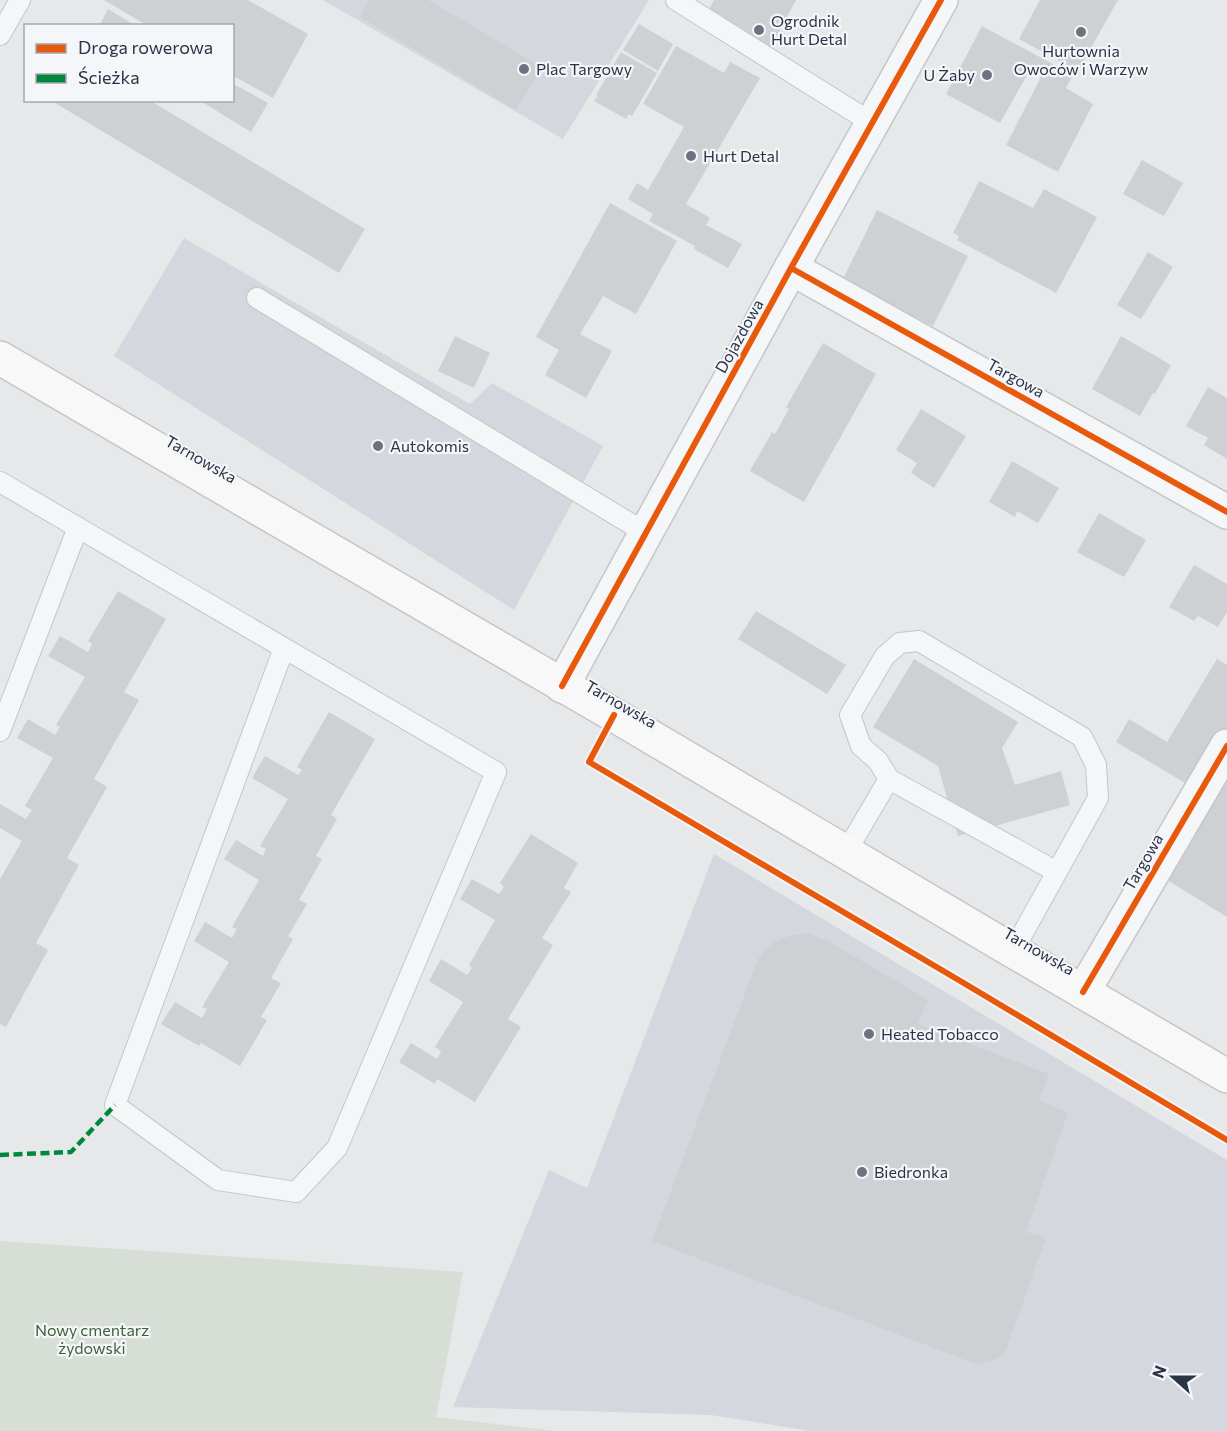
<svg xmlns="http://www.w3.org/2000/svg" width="1227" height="1431" viewBox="0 0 1227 1431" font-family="Commissioner,sans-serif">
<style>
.built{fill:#d4d7dd}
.green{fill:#d6ded6}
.building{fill:#ced0d3}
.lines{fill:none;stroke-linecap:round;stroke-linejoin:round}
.service-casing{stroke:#c4c6c8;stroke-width:22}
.minor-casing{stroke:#c4c6c8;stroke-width:36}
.tertiary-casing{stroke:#c4c6c8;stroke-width:36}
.secondary-casing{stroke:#c4c6c8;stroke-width:36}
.service{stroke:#f5f6f7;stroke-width:20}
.minor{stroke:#f5f6f7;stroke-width:33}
.tertiary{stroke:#f5f6f7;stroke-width:33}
.secondary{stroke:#f8f8f8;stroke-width:33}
.quiet{stroke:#00873e;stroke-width:4.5;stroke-dasharray:9 4.5;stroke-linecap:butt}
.cycleway-casing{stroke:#f4f6f9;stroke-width:10}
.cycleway{stroke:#e8590c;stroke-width:6}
.poi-dot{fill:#6c737f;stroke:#f4f6f9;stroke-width:2}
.labels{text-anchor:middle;stroke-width:4.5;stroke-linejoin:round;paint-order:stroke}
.poi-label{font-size:16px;fill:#2b3445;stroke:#f4f6f9;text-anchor:start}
.street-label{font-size:16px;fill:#2b3445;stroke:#f4f6f9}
.park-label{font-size:16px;fill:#3f6138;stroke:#f4f6f9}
</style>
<rect width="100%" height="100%" fill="#e6e8ea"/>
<path class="built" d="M323 0H649L563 139Z
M184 238 470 404 492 383 603 446 514 610 114 356Z
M714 854 1227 1160V1431H810L711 1415 453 1407 549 1170 587 1188Z"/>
<path class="green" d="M0 1241 463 1272 436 1417 555 1431H0Z"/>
<path class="building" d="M104 0H248L308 34 273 98 232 75V26H148Z
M370 0H428L542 67 516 110 360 17Z
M714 0H796L771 47 707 13Z
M1040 0H1118L1078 71 1019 39Z
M108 9 136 26H99Z
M639 24 673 44 658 71 623 50Z
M982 26 1073 75 1066 88 1093 104 1058 172 1006 145 1042 75 1031 68 1000 123 946 94Z
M676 46 724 73 730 62 760 78 686 204 710 218 706 225 742 244 728 268 694 249 695 246 649 221 653 214 628 199 637 183 648 190 684 127 643 104Z
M621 52 657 73 632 116 629 114 626 119 594 101 598 96 596 95Z
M232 83 268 103 251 132 199 100H232Z
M50 100H149L365 229 339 273Z
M1142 160 1183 183 1164 216 1123 194Z
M979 181 1033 208 1044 189 1097 217 1056 293 957 240 959 236 953 233Z
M610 203 677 241 636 314 603 296 580 334 612 351 586 398 545 375 559 350 536 337Z
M877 210 968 256 933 326 842 281Z
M1148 252 1173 267 1141 319 1117 305Z
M455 336 490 353 474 388 438 371Z
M1121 336 1171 365 1155 394 1153 393 1140 416 1092 389Z
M823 343 876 374 804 502 750 471 772 432 775 434 789 409 786 407Z
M1208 387 1227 398V459L1204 445 1208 438 1186 426Z
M921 409 966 436 934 488 911 473 917 463 896 450Z
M1012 461 1059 488 1038 523 1017 511 1015 517 989 502Z
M1099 513 1146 540 1124 577 1077 552Z
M1194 565 1227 584V612L1218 627 1198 616 1194 621 1169 607Z
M118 591 166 619 124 692 139 700 94 779 107 787 67 858 79 865 36 943 48 950 6 1027 0 1024V879L22 841 0 828V804L26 819 32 810 25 806 53 758 17 738 28 719 55 735 60 727 56 725 85 677 48 656 60 636 88 652 92 644 88 641Z
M756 611 846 665 827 694 738 639Z
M914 659 1018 722 1002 748 1015 785 1061 771 1070 805 958 836 938 766 873 727Z
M1217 659 1227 665V729L1192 787 1116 742 1129 719 1167 742Z
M329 712 375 739 331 815 337 819 316 856 322 859 299 900 307 904 288 936 293 939 271 978 281 983 261 1017 267 1020 240 1066 201 1043 199 1046 161 1024 175 1002 202 1018 207 1009 202 1007 229 962 194 941 205 922 232 938 237 929 232 927 259 880 224 859 236 840 263 856 266 849 260 846 288 799 252 778 265 756 298 775 302 770 297 767Z
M1227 774V917L1164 878Z
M531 834 578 863 564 888 571 892 542 938 553 945 508 1019 521 1027 475 1102 437 1079 435 1084 399 1062 411 1043 437 1059 441 1051 435 1047 463 1002 429 981 441 959 467 975 472 968 469 965 495 920 460 899 472 879 499 894 504 887 500 883Z
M795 934H809L828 941 928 1000 918 1024 1049 1074 1039 1100 1068 1113 1026 1232 1046 1238 1004 1355 992 1361 976 1364 652 1241 758 959 766 948 778 940Z"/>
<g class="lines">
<defs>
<path id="service" d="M676 0 872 123
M0 35 20 0
M257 298 646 533
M0 482 496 772 337 1148 296 1192 218 1180 115 1105 284 648
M0 731 78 527
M889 779 1057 872
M846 852 889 779 878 761 861 746 850 715 885 656 900 643 919 641 1082 737 1096 765 1098 798 1013 951"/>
<path id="minor" d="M791 268 1227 512
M1083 992 1227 746"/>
<path id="tertiary" d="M562 686 791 268 941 0"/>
<path id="secondary" d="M0 358 614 715 1013 951 1227 1076"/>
</defs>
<use href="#service" class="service-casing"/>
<use href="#minor" class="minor-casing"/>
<use href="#tertiary" class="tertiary-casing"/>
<use href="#secondary" class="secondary-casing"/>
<use href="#service" class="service"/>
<use href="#minor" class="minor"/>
<use href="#tertiary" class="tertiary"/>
<use href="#secondary" class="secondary"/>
<path class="quiet" d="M0 1155 71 1152 115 1105"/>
<defs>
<path id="cycleway" d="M791 268 1227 512
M562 686 791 268 941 0
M614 715 589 762 962 982 1227 1140
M1083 992 1227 746"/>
</defs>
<use href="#cycleway" class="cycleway-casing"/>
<use href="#cycleway" class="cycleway"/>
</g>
<g class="poi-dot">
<circle cx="759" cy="30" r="6"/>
<circle cx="1081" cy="32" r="6"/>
<circle cx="524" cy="69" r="6"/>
<circle cx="987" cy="75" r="6"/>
<circle cx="691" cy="156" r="6"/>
<circle cx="378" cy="446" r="6"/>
<circle cx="869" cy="1034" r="6"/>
<circle cx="862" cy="1172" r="6"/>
</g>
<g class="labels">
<g class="poi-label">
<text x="771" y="27">Ogrodnik<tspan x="771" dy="18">Hurt Detal</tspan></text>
<text x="1081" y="57" text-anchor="middle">Hurtownia<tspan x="1081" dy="18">Owoców i Warzyw</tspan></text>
<text x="536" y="75">Plac Targowy</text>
<text x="975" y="81" text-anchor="end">U Żaby</text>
<text x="703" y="162">Hurt Detal</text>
<text x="390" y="452">Autokomis</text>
<text x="881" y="1040">Heated Tobacco</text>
<text x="874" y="1178">Biedronka</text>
</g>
<g class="street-label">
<text transform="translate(739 336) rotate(-61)" y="6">Dojazdowa</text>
<text transform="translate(1016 378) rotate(29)" y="6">Targowa</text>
<text transform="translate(201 459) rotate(30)" y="6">Tarnowska</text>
<text transform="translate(621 704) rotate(30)" y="6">Tarnowska</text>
<text transform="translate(1143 862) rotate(-60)" y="6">Targowa</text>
<text transform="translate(1039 951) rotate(30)" y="6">Tarnowska</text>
</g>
<g class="park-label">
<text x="92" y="1336">Nowy cmentarz<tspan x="92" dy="18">żydowski</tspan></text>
</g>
</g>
<rect x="24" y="24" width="210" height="78" fill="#f4f6f9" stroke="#a4a8b1" stroke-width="1.5"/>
<rect x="36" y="44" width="30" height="9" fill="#e8590c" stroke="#a4a8b1" stroke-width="1.5"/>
<text x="78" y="54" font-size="18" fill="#2b3445">Droga rowerowa</text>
<rect x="36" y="74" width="30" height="9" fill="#00873e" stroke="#a4a8b1" stroke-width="1.5"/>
<text x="78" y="84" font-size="18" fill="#2b3445">Ścieżka</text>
<g transform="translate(1173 1377) rotate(291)" stroke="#f4f6f9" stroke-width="4.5" paint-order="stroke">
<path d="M0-4.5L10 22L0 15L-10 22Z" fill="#2b3445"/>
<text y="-9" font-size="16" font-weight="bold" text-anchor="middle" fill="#2b3445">N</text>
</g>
</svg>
